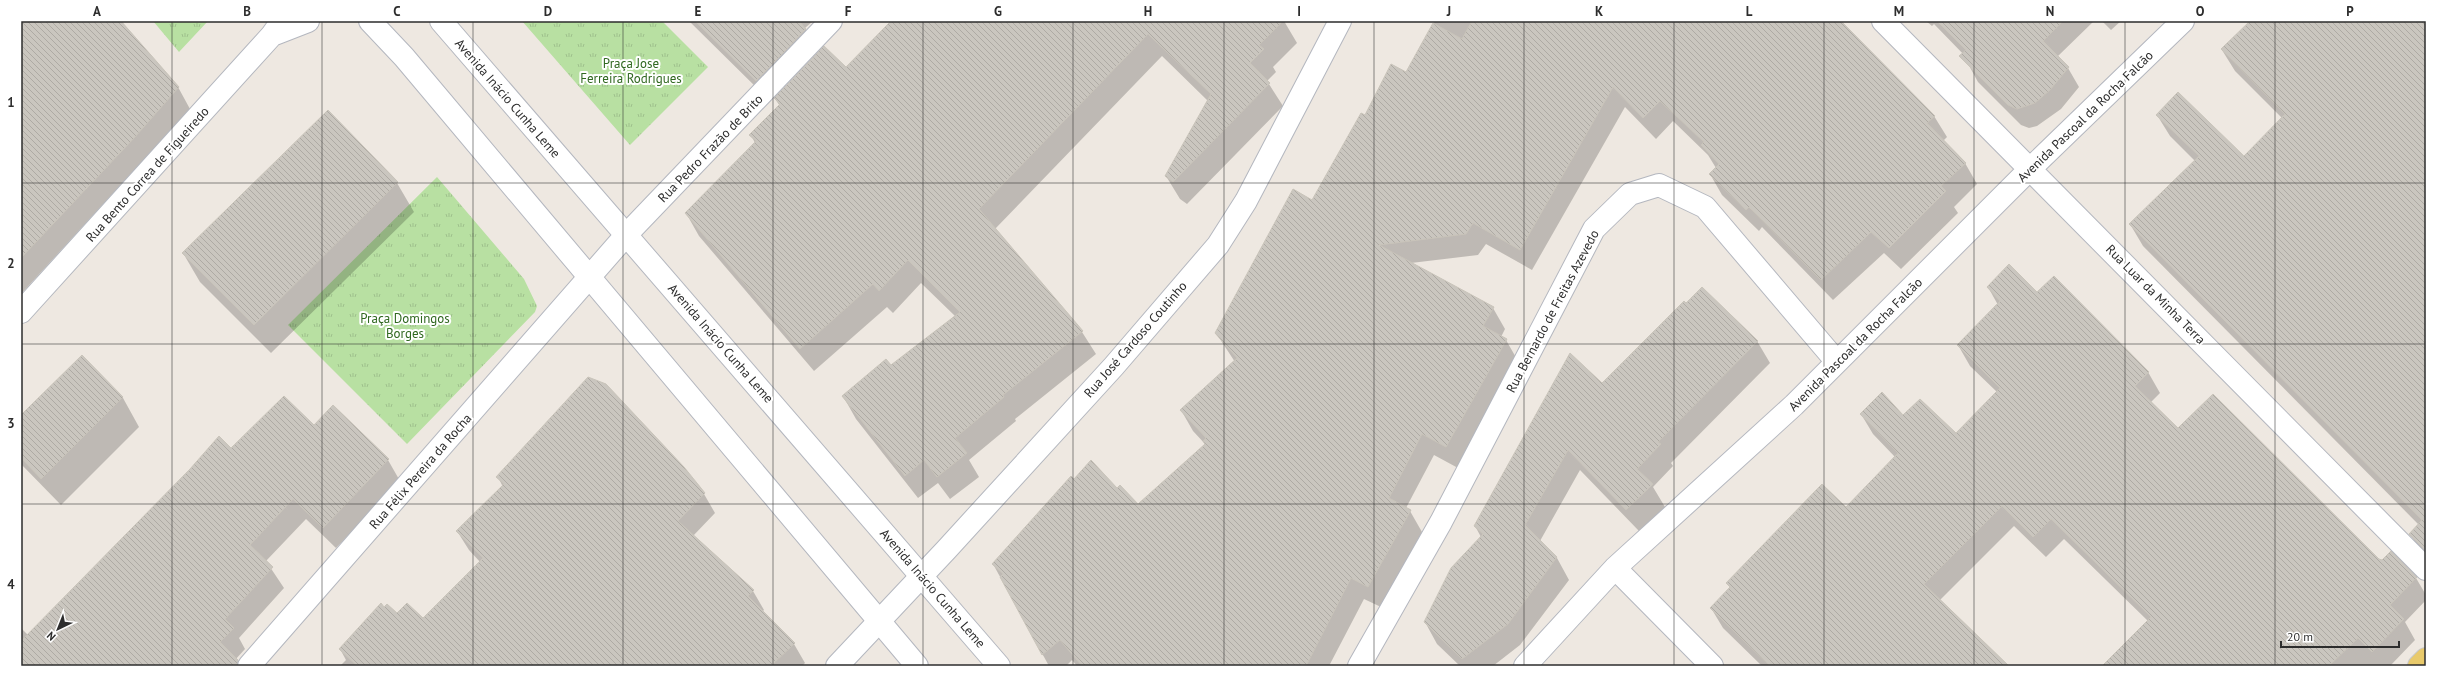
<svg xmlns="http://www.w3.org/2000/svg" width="2447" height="687" viewBox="0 0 2447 687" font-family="'PT Sans',sans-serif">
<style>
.grass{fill:url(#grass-tufts)}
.shadow{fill:#0003}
.building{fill:url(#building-back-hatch);stroke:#c9c4ba}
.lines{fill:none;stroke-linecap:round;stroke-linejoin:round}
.minor-casing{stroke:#b4b7bf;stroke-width:24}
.tertiary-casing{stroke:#b4b7bf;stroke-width:24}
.primary-casing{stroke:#c8c8c8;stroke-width:24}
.minor{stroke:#fff;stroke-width:22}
.tertiary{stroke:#fff;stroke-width:22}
.primary{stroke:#e9ca6b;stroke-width:22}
.grid{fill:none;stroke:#2d2d2d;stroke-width:1;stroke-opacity:0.55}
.labels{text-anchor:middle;stroke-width:4;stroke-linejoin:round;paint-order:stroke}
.park-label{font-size:13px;fill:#306820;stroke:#fff}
.street-label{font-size:13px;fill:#2d2d2d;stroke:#fff}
.neatline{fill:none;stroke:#2d2d2d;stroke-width:1.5}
.grid-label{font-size:13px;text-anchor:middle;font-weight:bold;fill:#2d2d2d}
</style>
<defs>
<pattern id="grass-tufts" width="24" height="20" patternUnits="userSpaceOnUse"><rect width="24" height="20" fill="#b8e0a2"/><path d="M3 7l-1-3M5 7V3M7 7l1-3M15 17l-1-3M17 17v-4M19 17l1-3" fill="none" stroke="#9ec08c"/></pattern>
<pattern id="building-back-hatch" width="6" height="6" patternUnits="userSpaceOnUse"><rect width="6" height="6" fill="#cac6bf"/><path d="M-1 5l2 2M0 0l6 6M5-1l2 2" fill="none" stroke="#aeaaa4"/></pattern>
</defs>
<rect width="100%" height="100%" fill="#eee8e1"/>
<path class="grass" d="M153 21H208L179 52Z
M522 21H662L708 67 630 145Z
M437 177 524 279 537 306 535 312 407 444 288 325Z"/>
<path class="shadow" d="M21 21H120L178 87 190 109 21 294Z
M689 21H813L805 28 815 45 766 97Z
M893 21H1284L1297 43 1273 67 1276 72 1267 81 1283 106 1187 204 1180 199 1166 176 1208 101 1162 56 995 229 1082 332 1096 354 1015 419 1016 421 969 460 979 477 950 499 938 483 918 498 856 419 843 396 891 367 955 316 921 283 893 313 887 307 814 371 699 236 686 213 755 143 751 135 780 106 775 99 846 69Z
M1435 21H1839L1934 116 1947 137 1943 141 1965 163 1977 184 1954 207 1958 213 1901 269 1884 253 1833 300 1762 227 1759 231 1722 195 1710 174 1716 168 1708 155 1673 121 1656 139 1625 107 1532 270 1486 244 1478 255 1411 263 1493 308 1505 329 1501 337 1506 340 1518 361 1458 468 1434 455 1406 508 1410 511 1422 532 1381 607 1364 599 1329 666H1077L1072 660 1066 666H1049L993 564 1074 481 1117 489 1138 506 1206 445 1193 431 1181 410 1235 362 1216 333 1312 201 1365 117 1407 73Z
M1926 21H2094L2057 57 2068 68 2079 87 2061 109 2037 126 2029 128 2021 125 1978 82 1967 62V58L1934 24 1932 26Z
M2102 21H2121L2111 30Z
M2251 21H2426V559L2410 534 2419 525 2143 246 2130 224 2195 161 2170 136 2157 115 2244 158 2282 118 2235 71 2222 50Z
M397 183 414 212 271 353 200 282 183 253Z
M1988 287 2037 294 2148 372 2160 393 2151 402 2178 429 2379 560 2416 578 2426 595V600L2405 622 2415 640 2390 666H2112L2148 621 2064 539 2046 557 2014 526 1939 601 2006 666H1762L1723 628 1711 608 1730 588 1727 583 1846 508 1895 457 1873 434 1861 414 1903 417 1956 434 1997 392 1970 366 1958 345 1998 305Z
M1757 341 1770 363 1671 463 1673 466 1653 487 1665 507 1639 531 1580 470 1540 541 1557 558 1569 580 1520 645 1493 666H1460L1437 644 1425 622 1481 537 1475 526 1602 385Z
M82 357 123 398 139 427 61 505 21 464V417Z
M314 426 388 460 400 481 336 548 306 519 266 561 284 588 239 638 245 649 235 660 238 666H21V628L28 635 231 450Z
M498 477 704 494 715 513 693 536 753 591 764 610 762 612 794 644 805 663 802 666H340L346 660 340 649 384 608 397 615 423 619 481 563 469 550 457 531 503 487Z"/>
<path class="building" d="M21 21H121L179 87 135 137 21 258Z
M695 21H799L806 29 756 81Z
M891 21H1283L1259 45 1264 49 1250 63 1270 83 1173 182 1165 176 1211 94 1148 34 979 209 1083 331 1003 395 1004 397 955 438 967 453 937 477 924 460 905 476 842 396 886 359 891 365 960 312 908 260 879 291 873 284 800 349 685 213 756 141 749 135 780 104 774 98 824 46 846 67Z
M1472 21H1841L1935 116 1927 123 1966 163 1941 186 1946 191 1889 248 1871 232 1821 280 1749 207 1746 210 1709 174 1719 164 1701 145 1704 142 1660 101 1643 118 1613 87 1520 250 1473 223 1466 234 1379 245 1494 307 1483 326 1507 339 1446 447 1422 434 1389 498 1411 510 1368 587 1351 578 1306 666H1082L1060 640 1042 655 1000 577 1003 574 992 564 1071 476 1074 479 1091 460 1117 488 1120 485 1138 504 1205 444 1203 441 1206 438 1180 410 1237 358 1215 333 1293 189 1312 200 1361 113 1365 115 1391 64 1406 72 1433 23 1462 39Z
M1937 21H2063L2043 41 2069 67 2050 90 2035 103 2017 109 2008 105 1959 56 1966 50Z
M2250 21H2426V551L2409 534 2422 520 2129 224 2199 156 2156 115 2178 92 2244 156 2285 114 2221 49Z
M328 110 398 182 254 325 182 253Z
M2009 264 2037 292 2054 276 2149 372 2135 386 2178 428 2213 394 2379 559 2382 560 2391 551 2417 577 2390 605 2404 619 2372 652 2358 638 2329 666H2102L2151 617 2051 519 2033 537 2002 506 1924 584 2009 666H1770L1710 608 1730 587 1726 583 1822 484 1846 507 1898 453 1860 414 1882 392 1903 415 1920 399 1956 433 2000 388 1957 345 2000 301 1987 287Z
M1702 287 1758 341 1658 442 1661 444 1637 469 1653 484 1626 510 1568 450 1525 525 1557 557 1508 624 1462 659 1424 622 1451 568 1483 534 1474 526 1570 353 1602 383 1684 301 1686 303Z
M82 355 123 397 41 479 21 458V415Z
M588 377 606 384 684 467 705 493 678 521 754 590 748 596 795 643 771 666H357L339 649 381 603 384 607 387 604 397 613 407 603 423 618 483 558 456 531 504 484 496 477Z
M284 396 314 425 333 405 389 459 323 528 293 499 250 545 273 567 225 619 234 628 220 642 238 660 237 666H21V641L190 469 219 436 231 448Z"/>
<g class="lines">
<defs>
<path id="minor" d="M1883 21 2426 569
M272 35 308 21
M21 312 272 35 282 21
M1615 568 1712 666
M249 666 627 234 831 21
M837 666 947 549 1114 366 1218 245 1246 201 1340 21
M1359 666 1441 522 1594 229 1630 194 1659 185 1705 207 1837 362
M1525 666 1615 568 1794 405 2031 168 2183 21"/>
<path id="tertiary" d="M370 21 404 57 917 666
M441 21 999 666"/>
<path id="primary" d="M2419 666 2426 659"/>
</defs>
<use href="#minor" class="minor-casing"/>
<use href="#tertiary" class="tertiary-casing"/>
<use href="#primary" class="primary-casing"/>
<use href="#minor" class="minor"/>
<use href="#tertiary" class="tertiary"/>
<use href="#primary" class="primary"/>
</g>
<path class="grid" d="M172 21V666M322 21V666M473 21V666M623 21V666M773 21V666M923 21V666M1073 21V666M1224 21V666M1374 21V666M1524 21V666M1674 21V666M1824 21V666M1974 21V666M2125 21V666M2275 21V666M21 183H2426M21 344H2426M21 504H2426"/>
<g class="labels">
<g class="park-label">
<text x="631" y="68">Praça Jose<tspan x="631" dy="15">Ferreira Rodrigues</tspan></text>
<text x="405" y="323">Praça Domingos<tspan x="405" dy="15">Borges</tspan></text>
</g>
<g class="street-label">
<text transform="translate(508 98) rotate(49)" y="5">Avenida Inácio Cunha Leme</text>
<text transform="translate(2085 116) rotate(-44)" y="5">Avenida Pascoal da Rocha Falcão</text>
<text transform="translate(710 148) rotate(-46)" y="5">Rua Pedro Frazão de Brito</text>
<text transform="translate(147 174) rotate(-48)" y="5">Rua Bento Correa de Figueiredo</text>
<text transform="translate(2156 294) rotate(45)" y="5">Rua Luar da Minha Terra</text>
<text transform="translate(1552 311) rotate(-62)" y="5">Rua Bernardo de Freitas Azevedo</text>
<text transform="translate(1135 339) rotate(-49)" y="5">Rua José Cardoso Coutinho</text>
<text transform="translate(721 343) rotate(49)" y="5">Avenida Inácio Cunha Leme</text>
<text transform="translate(1855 344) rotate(-45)" y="5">Avenida Pascoal da Rocha Falcão</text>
<text transform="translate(420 471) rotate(-49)" y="5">Rua Félix Pereira da Rocha</text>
<text transform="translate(933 588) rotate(49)" y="5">Avenida Inácio Cunha Leme</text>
</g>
</g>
<rect width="2447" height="687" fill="none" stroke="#ffffff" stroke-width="44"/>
<g transform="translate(58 629) rotate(223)" stroke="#ffffff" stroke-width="3" paint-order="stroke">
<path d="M0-3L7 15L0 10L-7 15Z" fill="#2d2d2d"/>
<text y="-6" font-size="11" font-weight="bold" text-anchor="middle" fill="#2d2d2d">N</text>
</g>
<path d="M2281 641v6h118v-6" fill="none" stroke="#2d2d2d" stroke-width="2"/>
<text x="2287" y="641" font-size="12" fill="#2d2d2d" stroke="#ffffff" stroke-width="3" paint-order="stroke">20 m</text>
<rect x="22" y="22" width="2403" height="643" class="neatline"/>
<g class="grid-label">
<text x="97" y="16">A</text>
<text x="247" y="16">B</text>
<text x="397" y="16">C</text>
<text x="548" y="16">D</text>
<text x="698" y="16">E</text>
<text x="848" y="16">F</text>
<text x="998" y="16">G</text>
<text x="1148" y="16">H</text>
<text x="1299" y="16">I</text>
<text x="1449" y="16">J</text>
<text x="1599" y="16">K</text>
<text x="1749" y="16">L</text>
<text x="1899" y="16">M</text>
<text x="2050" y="16">N</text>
<text x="2200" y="16">O</text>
<text x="2350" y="16">P</text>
<text x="11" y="107">1</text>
<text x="11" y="268">2</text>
<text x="11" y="428">3</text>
<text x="11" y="589">4</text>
</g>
</svg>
